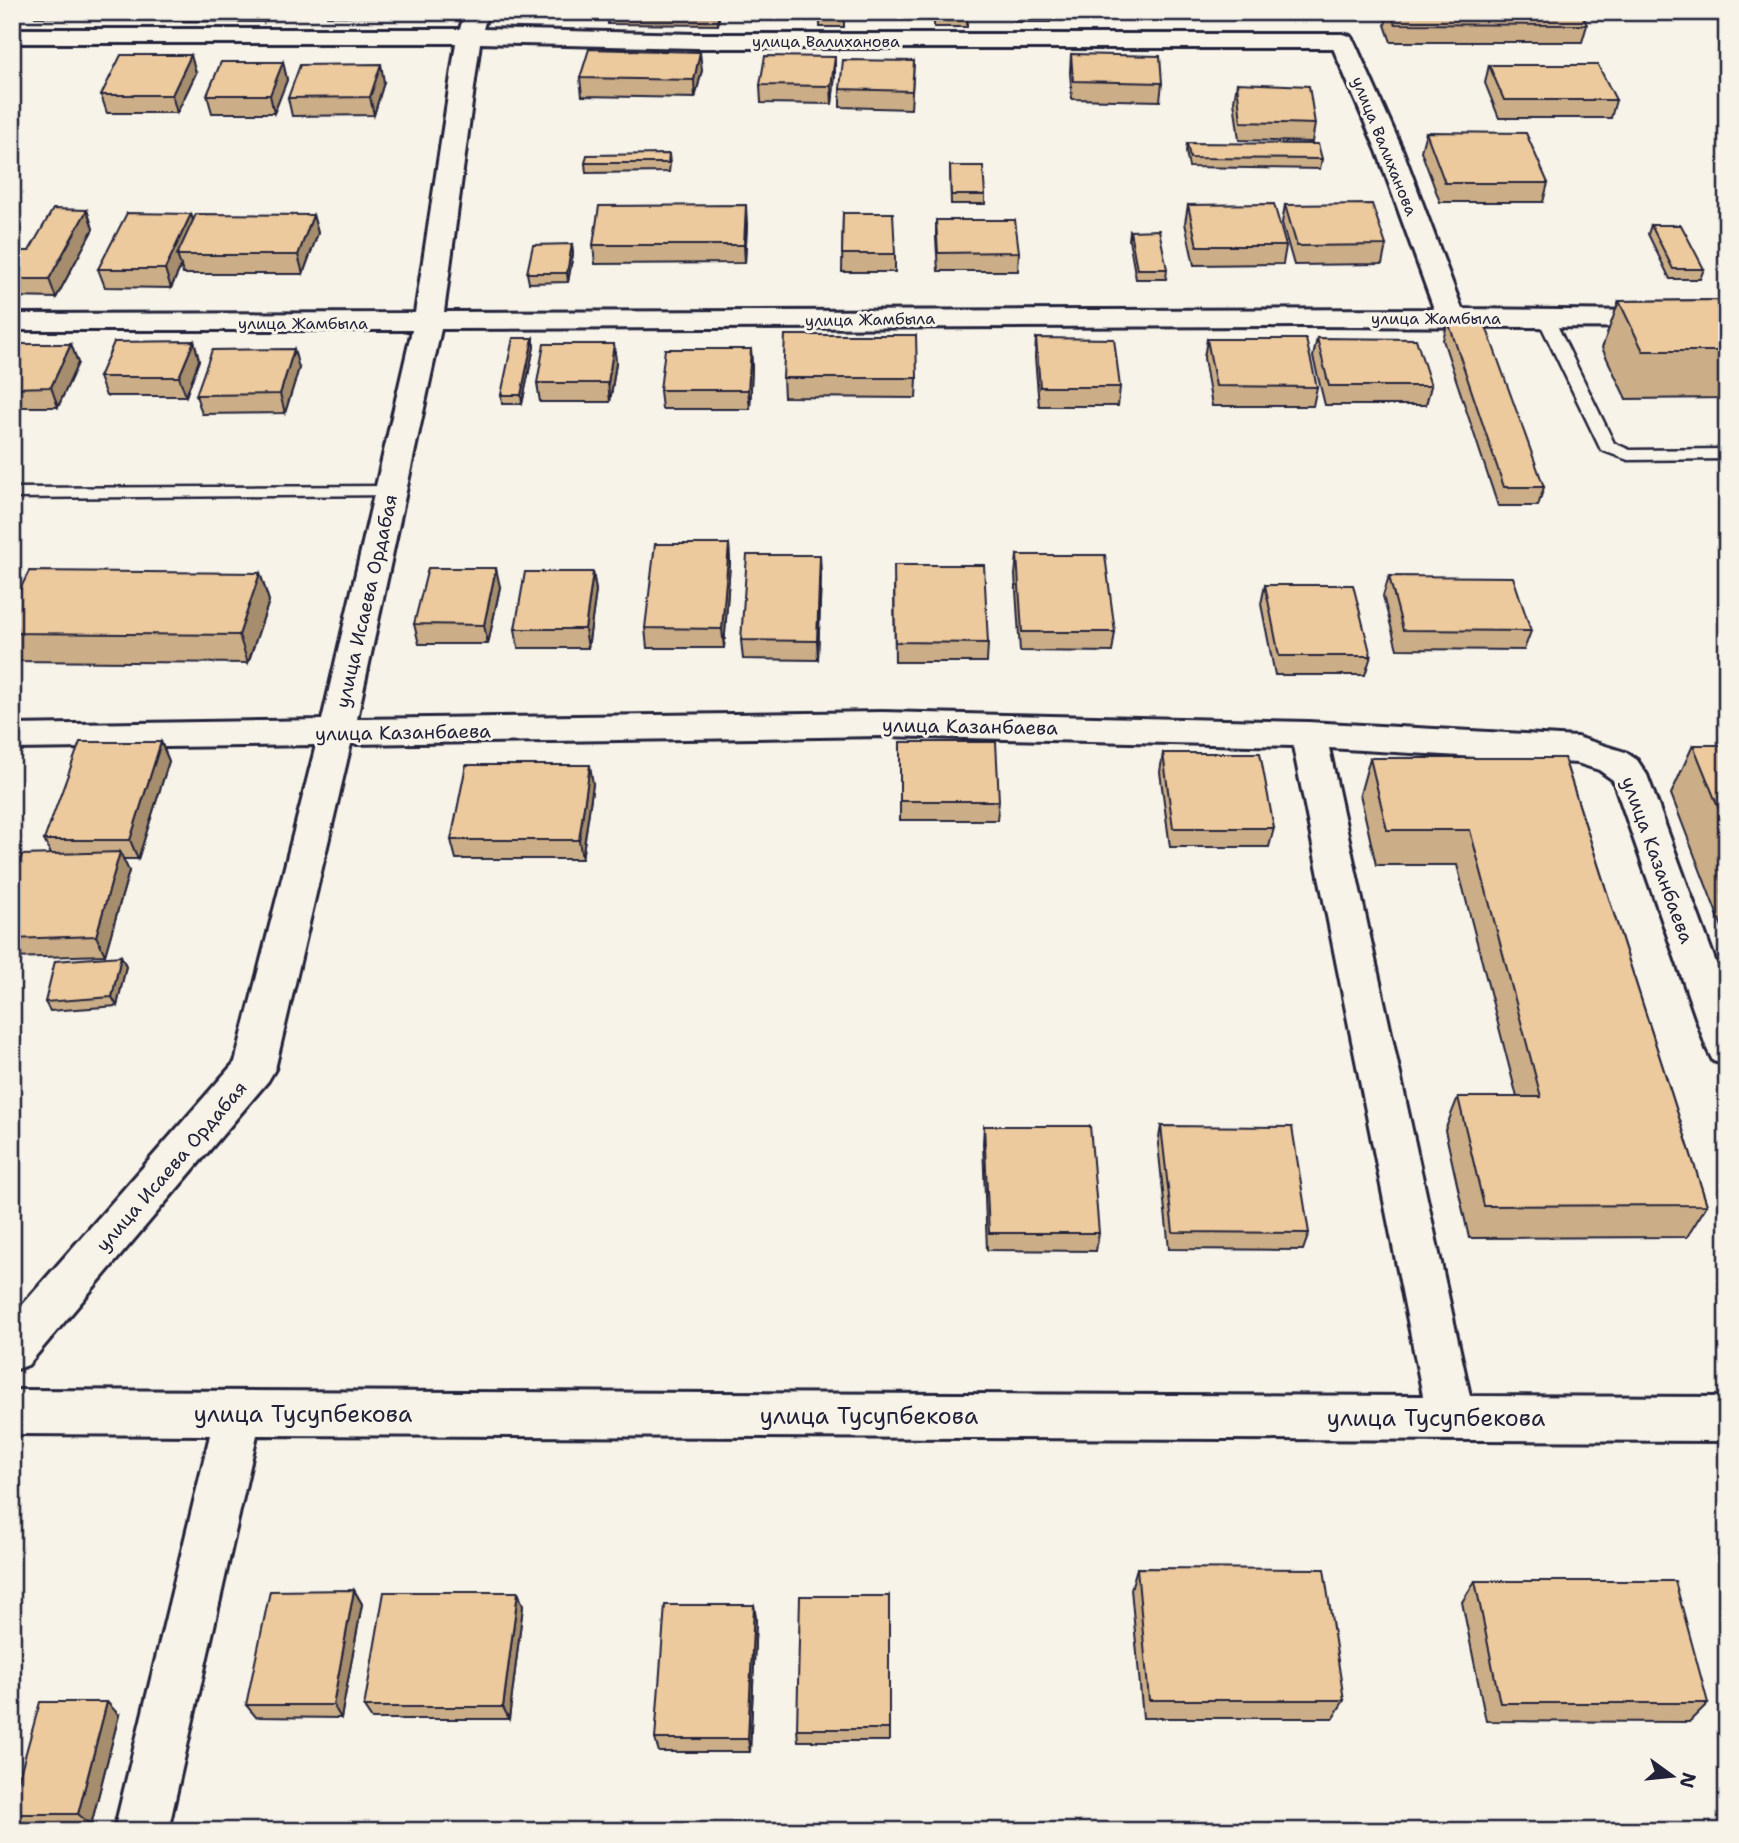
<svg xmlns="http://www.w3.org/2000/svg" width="1739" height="1843" viewBox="0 0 1739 1843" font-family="'Shantell Sans',sans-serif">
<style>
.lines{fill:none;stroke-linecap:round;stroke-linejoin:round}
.lane-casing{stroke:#22223b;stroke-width:5}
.street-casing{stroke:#22223b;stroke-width:6}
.lane{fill:#f7f3e8;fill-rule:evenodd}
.street{fill:#f7f3e8;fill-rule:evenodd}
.wall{fill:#cbae87;stroke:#22223b;stroke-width:2}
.shaded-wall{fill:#a58d6e;stroke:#22223b;stroke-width:2}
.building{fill:#ecca9d;stroke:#22223b;stroke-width:2}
.labels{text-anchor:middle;stroke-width:6;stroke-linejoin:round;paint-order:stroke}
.far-street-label{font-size:16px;fill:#22223b;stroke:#f7f3e8}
.street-label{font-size:19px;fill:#22223b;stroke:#f7f3e8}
.near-street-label{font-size:23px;fill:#22223b;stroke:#f7f3e8}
</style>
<rect width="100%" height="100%" fill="#f7f3e8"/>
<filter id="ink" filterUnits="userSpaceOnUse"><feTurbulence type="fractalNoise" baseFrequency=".0143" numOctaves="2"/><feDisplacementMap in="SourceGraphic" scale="14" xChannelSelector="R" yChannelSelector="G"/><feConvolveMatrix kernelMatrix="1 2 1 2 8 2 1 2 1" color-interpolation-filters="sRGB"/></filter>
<g filter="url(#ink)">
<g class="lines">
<defs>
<path id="lane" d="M1545 312 1553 317 1614 443 1630 450 1727 449V459L1628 460 1601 450 1537 317Z
M390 486 399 491 396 495 12 498V488Z"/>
<path id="street" d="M465 12H488L483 29 696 34H1342L1350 36 1354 41 1403 151 1462 309 1727 312V328L1298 326 441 329 357 719 882 712 1308 722 1577 737 1625 752 1637 760 1647 775 1727 993V1065L1713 1061 1707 1049 1613 780 1599 770 1577 763 1329 748 1470 1396 1727 1397V1441L257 1435 168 1831H114L210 1435 12 1434V1390L1423 1396 1293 746 882 736 351 744 275 1069 268 1081 28 1365 12 1371V1317L235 1062 316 745 12 749V725L322 720 412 330H12V314L415 313 456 43H12V29H460ZM480 43 696 48H1333L1377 151 1434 309 444 312Z"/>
</defs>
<use href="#lane" class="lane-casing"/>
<use href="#street" class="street-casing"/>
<use href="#lane" class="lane"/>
<use href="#street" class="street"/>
</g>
<path class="wall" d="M33 12H126L123 18 35 17Z
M173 12H269L264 22 175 21Z
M326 12H397L395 17 327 16Z
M607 12H720L718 25 608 24Z
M820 12H844V27H820Z
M934 12H967V27H934Z
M1013 12H1051L1050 22H1014Z
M1388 12H1581L1587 25 1582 42H1391L1385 25Z
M1651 12H1727V20L1655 19Z
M1071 54 1162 83 1160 101 1072 99 1070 72Z
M914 61 911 109 840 107V89Z
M283 62 287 80 274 113H212L207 95Z
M1726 62H1727V92L1720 80Z
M1489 65 1616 100 1611 118H1499L1485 83Z
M702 70 695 98 582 96 580 78Z
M196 73 177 113H107L101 95Z
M835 75 832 104 761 103 760 85Z
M384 82 374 115 292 116 288 98Z
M1237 83 1315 124 1312 142 1239 140 1234 101Z
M1426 132 1548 183 1543 202H1440L1421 151Z
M1187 143 1322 159 1320 169 1189 167 1186 152Z
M669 154 670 164 669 172 586 173 585 163Z
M950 166 985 195V204H951Z
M1188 205 1286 246 1283 264 1194 265 1185 223Z
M1285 205 1386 245 1382 264 1294 265 1282 223Z
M87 210 93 229 56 298 12 297V251H29Z
M843 213 895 254V272H842Z
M191 214 193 221 313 215 318 233 303 274H183L181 266 171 288 105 287 98 269Z
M936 220 1019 252 1018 271H938L936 238Z
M747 224 745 263 595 264 593 245Z
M1651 225 1704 269 1700 279H1670L1648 234Z
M1130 231 1167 269 1166 279H1136L1129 240Z
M572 244 573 254 568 282 529 283 527 273Z
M1727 300V398L1626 399 1602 348 1619 301Z
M1448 321 1544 487 1538 506H1498L1443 340Z
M533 338 534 347 522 404H502L501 395Z
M1036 338 1120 387 1118 406H1039L1035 357Z
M1317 338 1431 386 1426 405H1325L1313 357Z
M1207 339 1317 387 1313 406H1212L1204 358Z
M194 341 199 360 186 396H106L99 377Z
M12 344H71L78 363 58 407H12Z
M614 344 616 363 610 402H540L537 383Z
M751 349 752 368 750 409H662L660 390Z
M299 368 285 413 202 414 196 395Z
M783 378H917L916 398 784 397Z
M729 544 730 563 724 648H647L645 628Z
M1017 555 1115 632 1112 652 1020 651 1015 575Z
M593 572 596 591 588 648H518L515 629Z
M260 573 269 601 248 663 13 661 12 659V606Z
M821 574 818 660 743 659 741 640Z
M1389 576 1531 631 1524 650 1397 649 1383 596Z
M894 584 988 643 987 662H895Z
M1265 585 1371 656 1365 675H1275L1261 604Z
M500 587 488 644H419L414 624Z
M161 742 169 761 138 859H123L129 871 105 955 12 958V884L51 854 44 840Z
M1693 745H1727V940L1671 794Z
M1163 753 1274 828 1269 847H1170L1160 772Z
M1370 758H1564L1707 1205 1687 1237 1469 1238 1445 1130 1458 1097H1517L1457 865H1376L1360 794Z
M900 761 999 801 997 820H900Z
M593 784 582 859H456L451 840Z
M121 956 126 966 117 1006 50 1011 45 1002Z
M984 1126 1099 1233 1096 1251 987 1250 983 1143Z
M1161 1126 1309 1233 1303 1250 1169 1249 1158 1144Z
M1137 1568 1344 1700 1333 1718H1143L1131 1589Z
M1475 1581 1708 1703 1689 1722 1486 1721 1462 1602Z
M354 1590 362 1604 341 1718 256 1717 246 1705Z
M518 1592 523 1606 509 1719H372L364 1707Z
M889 1596V1741H798L797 1729Z
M754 1605 756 1619 750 1752H659L655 1739Z
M119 1715 91 1825H23L12 1816V1803Z"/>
<path class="shaded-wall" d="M121 12H126L123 18Z
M262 12H269L264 22Z
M718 12H720L718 25Z
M700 52 702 70 695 98 694 80Z
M191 55 196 73 177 113 172 95Z
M835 57V75L832 104 831 86Z
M283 62 287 80 274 113 270 95Z
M381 64 384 82 374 115 370 97Z
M746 205 747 224 745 263 744 245Z
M87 210 93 229 56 298 49 279Z
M191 214 197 233 177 255 181 266 171 288 165 269Z
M313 215 318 233 303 274 298 255Z
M572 244 573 254 568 282 567 273Z
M533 338 534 347 522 404 521 395Z
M194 341 199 360 186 396 179 377Z
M71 344 78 363 58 407 51 387Z
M614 344 616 363 610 402 608 383Z
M294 349 299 368 285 413 280 394Z
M751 349 752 368 750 409 748 390Z
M729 544 730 563 724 648 722 629Z
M820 555 821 574 818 660 817 641Z
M496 568 500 587 488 644 484 625Z
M593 572 596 591 588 648 585 629Z
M260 573 269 601 248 663 239 635Z
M161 742 169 761 138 859 130 840Z
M590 765 593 784 582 859 579 840Z
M120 852 129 871 105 955 96 936Z
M121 956 126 966 117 1006 112 997Z
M354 1590 362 1604 341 1718 333 1705Z
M518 1592 523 1606 509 1719 503 1707Z
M754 1605 756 1619 750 1752 748 1739Z
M107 1702 119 1715 91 1825 78 1814Z"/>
<path class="building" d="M820 12H844V18H820Z
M934 12H967V18H934Z
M1390 12H1581L1587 25 1395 24Z
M589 49 700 52 694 80 580 78Z
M1071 54 1160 56 1162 83 1073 81Z
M121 55H191L172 95H101Z
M765 56 835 57 831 86 760 85Z
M843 60 914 61 912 91 840 89Z
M221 62H283L270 95H207Z
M381 64 370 97 288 98 300 65Z
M1489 65H1598L1616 100H1504Z
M1237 83 1309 86 1315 124 1241 122Z
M1426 132 1526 133 1548 183H1445Z
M1187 143 1318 144 1322 159 1190 158Z
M669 154 668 163H585L587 155Z
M950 166H983L985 195H951Z
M1274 204 1286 246H1197L1188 205Z
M1372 204 1386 245 1297 246 1285 205Z
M746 205 744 245H593L599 206Z
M53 209 87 210 49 279H12V251H29Z
M127 213 191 214 165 269H98Z
M843 213H893L895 254H842Z
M196 214 313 215 298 255H177Z
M936 220H1015L1019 252 938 253Z
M1651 225H1681L1704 269H1673Z
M1159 230 1167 269H1137L1130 231Z
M572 244 567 273H527L533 245Z
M1727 300V351H1643L1619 301Z
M1448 321H1484L1544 487H1504Z
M785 335H916L917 378H783Z
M513 338H533L521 395H501Z
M1036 338 1114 339 1120 387H1040Z
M1317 338 1416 339 1431 386H1329Z
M1207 339H1306L1317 387 1216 386Z
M194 341 179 377H99L114 342Z
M12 344H71L51 387 12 388Z
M544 344H614L608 383H537Z
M294 349 280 394 196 395 212 350Z
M665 349H751L748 390H660Z
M655 544H729L722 629 645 628Z
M747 555H820L817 641 741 640Z
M1017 555H1105L1115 632H1022Z
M894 565H984L988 643 895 642Z
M428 568H496L484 625 414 624Z
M29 571 260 573 239 635 12 633V606Z
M525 572H593L585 629H515Z
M1389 576 1513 577 1531 631 1403 630Z
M1265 585H1353L1371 656H1279Z
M80 742H161L130 840H44Z
M900 742H996L999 801H900Z
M1693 745H1727V829Z
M1163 753H1260L1274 828H1173Z
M1370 758H1564L1707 1205 1484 1206 1458 1097H1541L1470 830H1387Z
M466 765H590L579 840H451Z
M120 852 96 936 12 939V884L22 855Z
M121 956 112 997 45 1002 55 961Z
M984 1126H1090L1099 1233H989Z
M1161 1126 1292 1127 1309 1233 1173 1232Z
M1137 1568 1324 1569 1344 1700H1149Z
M1475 1581H1675L1708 1703H1500Z
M354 1590 333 1705H246L270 1591Z
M384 1592H518L503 1707H364Z
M800 1596H889V1729H797Z
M665 1605H754L748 1739H655Z
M40 1702H107L78 1814H12V1803Z"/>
</g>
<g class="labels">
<g class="far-street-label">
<text x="826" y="47">улица Валиханова</text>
<text transform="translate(1385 146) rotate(68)" y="6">улица Валиханова</text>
<text x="1436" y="324">улица Жамбыла</text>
<text transform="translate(870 319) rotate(-1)" y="6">улица Жамбыла</text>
<text x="303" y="329">улица Жамбыла</text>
</g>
<g class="street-label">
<text transform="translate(366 601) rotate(-77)" y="7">улица Исаева Ордабая</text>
<text transform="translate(970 726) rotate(1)" y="7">улица Казанбаева</text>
<text transform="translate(403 732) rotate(-1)" y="7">улица Казанбаева</text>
<text transform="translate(1658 860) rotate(70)" y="7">улица Казанбаева</text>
<text transform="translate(171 1166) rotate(-49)" y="7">улица Исаева Ордабая</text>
</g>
<g class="near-street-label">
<text x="303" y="1422">улица Тусупбекова</text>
<text x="869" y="1424">улица Тусупбекова</text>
<text x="1436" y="1426">улица Тусупбекова</text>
</g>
</g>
<rect width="1739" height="1843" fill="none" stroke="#f7f3e8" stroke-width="42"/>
<rect x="21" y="21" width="1697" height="1801" fill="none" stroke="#22223b" stroke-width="2.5" filter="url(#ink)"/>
<g transform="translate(1672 1776) rotate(105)" stroke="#f7f3e8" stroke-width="5" paint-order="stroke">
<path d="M0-5L12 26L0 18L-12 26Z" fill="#22223b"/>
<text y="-10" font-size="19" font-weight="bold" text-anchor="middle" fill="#22223b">N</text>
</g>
</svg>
